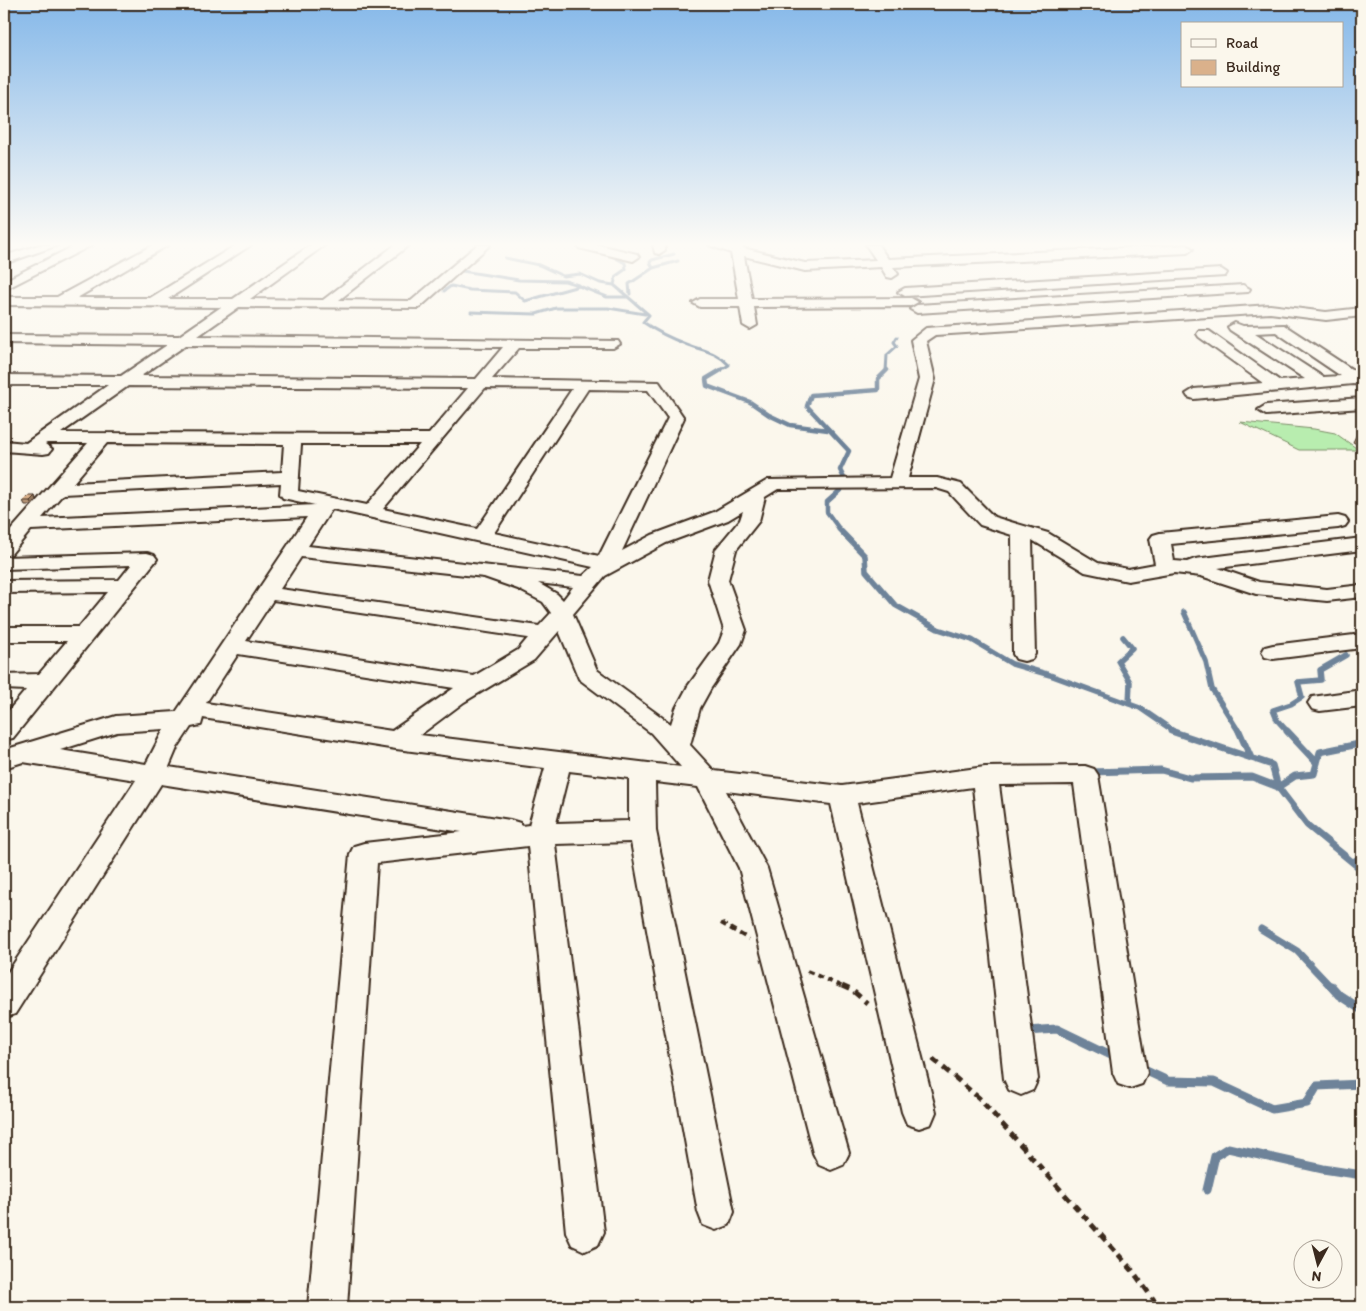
<svg xmlns="http://www.w3.org/2000/svg" width="1366" height="1311" viewBox="0 0 1366 1311" font-family="Itim,sans-serif">
<style>
.green{fill:#b8edaf;stroke:#7a8c66}
.lines{fill:none;stroke-linecap:round;stroke-linejoin:round}
.stream-far4{stroke:#6e8399;stroke-width:3}
.stream-far3{stroke:#6e8399;stroke-width:4.5}
.stream-far2{stroke:#6e8399;stroke-width:5.5}
.stream-far1{stroke:#6e8399;stroke-width:7}
.stream{stroke:#6e8399;stroke-width:9}
.minor-casing{stroke:#3b2a1e;stroke-width:4}
.path-far1{stroke:#3b2a1e;stroke-width:4;stroke-dasharray:6 4.5;stroke-linecap:butt}
.path{stroke:#3b2a1e;stroke-width:5;stroke-dasharray:8 5.5;stroke-linecap:butt}
.minor{fill:#fbf7ec;fill-rule:evenodd}
.wall{fill:#bb9878;stroke:#3b2a1e}
.shaded-wall{fill:#997c61;stroke:#3b2a1e}
.building{fill:#dab18b;stroke:#3b2a1e}
</style>
<rect width="100%" height="100%" fill="#fbf7ec"/>
<filter id="ink" filterUnits="userSpaceOnUse"><feTurbulence type="fractalNoise" baseFrequency=".02" numOctaves="2"/><feDisplacementMap in="SourceGraphic" scale="10" xChannelSelector="R" yChannelSelector="G"/><feConvolveMatrix kernelMatrix="1 2 1 2 8 2 1 2 1" color-interpolation-filters="sRGB"/></filter>
<g filter="url(#ink)">
<path class="green" d="M1240 422 1314 429 1335 433 1359 450H1299Z"/>
<g class="lines">
<path class="stream-far4" d="M610 255 625 263 626 269 616 276 614 285
M505 258 539 265 563 276 580 274 600 283 614 285 649 315 643 322C657 332 672 339 688 345 704 351 717 352 729 365L719 371
M653 268 678 261
M462 271 519 280 565 281 578 285
M444 291 451 286 470 290 515 292 525 301 579 286 607 297H628
M630 294 629 284 653 268 650 262 652 260 674 254
M471 312 536 314 556 308H608L645 314
M886 371 887 355 897 346 894 342 897 337"/>
<path class="stream-far3" d="M721 370 706 379 707 386 750 402 769 415 790 425 828 430
M840 530 827 512V502L847 484 840 470 849 451 807 406 811 395 878 390V379L887 370"/>
<path class="stream-far2" d="M839 529 865 556 866 571 895 605 938 629 972 640 1012 664 1050 675 1140 708 1175 732
M1184 612 1206 662 1212 689 1239 732
M1123 637 1132 648 1118 661 1130 682 1129 704
M1288 732 1277 720 1273 710 1291 704 1302 697 1298 682 1321 680 1320 670 1346 655"/>
<path class="stream-far1" d="M1171 731 1272 765 1278 787 1307 825 1362 870
M1239 731 1251 758
M1287 731 1317 763
M1090 772 1161 770 1190 778 1252 777 1278 787 1295 776 1314 774 1320 752 1359 744
M1353 862 1362 857
M1261 929 1297 951 1332 988"/>
<path class="stream" d="M1331 986 1339 995 1362 1010
M1026 1031 1057 1029 1115 1057
M1140 1068 1168 1081 1214 1082 1272 1109 1307 1103 1317 1086 1362 1084
M1207 1190 1215 1156 1228 1148 1323 1169 1362 1175"/>
<defs>
<path id="minor" d="M39 245H58L4 264V256Z
M76 245H92L4 290V281Z
M153 245H168L77 298H150L236 245H251L168 299H233L311 245H325L250 299 323 300 395 245H409L339 300 411 301 477 245H490L419 308 239 307 198 336 618 341 620 344 613 348H519L492 379 659 382 684 418 622 551 652 535 714 512 768 480 890 478 919 379 911 340 926 328 1270 305 1326 312 1362 308V316L1326 320 1270 313 935 335 926 341 935 379 908 478H937L961 484 994 517 1048 533 1098 563 1128 569 1155 564 1150 539 1153 535 1160 533 1338 516 1345 518 1348 522 1345 526 1338 528 1171 544 1174 561 1187 562 1195 559 1362 538V550L1218 568 1259 582 1327 589 1362 585V597L1327 601 1256 594 1201 576 1174 573 1128 581 1085 572 1032 540 1035 654 1032 659 1024 661 1016 659 1013 654 1012 535 980 525 949 492 936 488 778 489 765 497 759 521 736 550 728 580 746 630 741 644 711 688 700 708 690 745 714 771 842 786 985 767 1085 766 1094 769 1098 775 1147 1073 1142 1084 1130 1088 1118 1084 1113 1073 1074 784 999 785 1038 1079 1033 1090 1021 1095 1009 1090 1004 1079 973 787 857 803 936 1112 931 1124 919 1128 907 1124 902 1112 831 804 726 791 767 868 849 1153 843 1165 831 1170 819 1165 813 1153 739 868 698 787 655 782 656 831 734 1212 729 1225 716 1230 703 1225 698 1212 631 842 555 844 604 1232 598 1245 585 1251 572 1245 566 1232 528 846 377 863 347 1307H308L350 854 354 846 364 843 462 832 161 784 15 1014 4 1018V978L136 780 23 762 4 768V750L116 716 176 712 307 517 31 530 11 554 4 556V538L88 443H47L45 444 52 449 49 453 43 454 4 451V441L26 443 108 385H4V375L121 376 167 345 4 343V335L179 336 221 307 4 305V297H57ZM186 345 503 347 476 379 141 376ZM128 386 468 388 429 434 61 433ZM485 388 572 389 477 529 383 509ZM588 389 648 390 668 418 599 556 494 533ZM107 443 284 444 282 472 73 483ZM301 444H420L367 505 298 491ZM281 483 280 494 283 498 315 505 42 518 63 494ZM332 509 593 567 583 576 308 546ZM743 511 740 520 716 549 708 580 724 630 719 643 688 686 676 708 671 724 597 670 573 614 605 576 666 543 728 520ZM301 557 484 577 518 589 543 602 551 613 539 626 280 589ZM538 583 573 587 563 600 557 594ZM273 600 528 638 518 650 474 676 246 641ZM559 631 579 679 651 733 681 767 420 735 464 702 534 660ZM238 654 454 688 392 731 206 703ZM203 718 396 749 545 768 529 825 521 826 520 823 510 820 169 767 177 748 191 727 201 725ZM164 729 146 764 60 750 117 732ZM569 771 629 778V821L556 823Z
M577 245H599L637 254 639 257 633 261 579 248Z
M653 245H665V250L659 254 655 253Z
M709 245H742L743 248 805 263 876 260 866 245H878L888 259 1187 245 1193 249 1187 253 893 267 898 274 892 278 887 277 881 267 805 271 744 256 752 299 911 298 918 302 911 306 754 307 757 325 750 329 743 325 740 307H700L693 303 700 299H739L731 253Z
M1221 269 1227 273 1225 276 905 296 898 292 905 288Z
M1243 285 1250 289 1248 292 917 313 910 309 917 305Z
M1235 323 1243 326 1284 325 1362 376V385L1353 384 1194 399 1188 397 1186 394 1194 389 1263 383 1199 337 1197 334 1199 331H1209L1280 381 1305 379 1230 330 1228 327ZM1276 332 1341 376 1323 377 1255 333Z
M1362 398V408L1266 415 1258 410 1266 405Z
M147 553 154 555 157 559 154 563 13 738 4 740V716L26 690 4 689V675L39 674 67 641H4V627H79L108 592 4 593V581L119 580 131 565 4 569V557Z
M1362 634V648L1273 659 1265 657 1262 652 1265 647 1273 645Z
M1362 690V706L1320 711 1312 709 1308 703 1312 697Z"/>
</defs>
<use href="#minor" class="minor-casing"/>
<path class="path-far1" d="M721 923 749 939
M807 971 845 988"/>
<path class="path" d="M842 986 853 991 867 1003
M933 1059 979 1098 1132 1270 1159 1307"/>
<use href="#minor" class="minor"/>
</g>
<path class="wall" d="M1362 433V447L1353 442 1357 434Z
M35 496 36 500 32 505H25L23 501Z"/>
<path class="shaded-wall" d="M35 496 36 500 32 505 30 501Z"/>
<path class="building" d="M1362 433V437L1357 434Z
M28 496H35L30 501H23Z"/>
</g>
<linearGradient id="sky" x2="0" y2="1"><stop stop-color="#85b8e9"/><stop offset="0.57" stop-color="#fdfbf6"/><stop offset="1" stop-color="#fdfbf6" stop-opacity="0"/></linearGradient>
<rect width="1366" height="429" fill="url(#sky)"/>
<rect width="1366" height="1311" fill="none" stroke="#fbf7ec" stroke-width="20"/>
<rect x="10" y="10" width="1346" height="1291" fill="none" stroke="#3b2a1e" stroke-width="2" filter="url(#ink)"/>
<rect x="1181" y="22" width="162" height="65" fill="#fbf7ec" stroke="#aea59a"/>
<rect x="1191" y="39" width="25" height="8" fill="#fbf7ec" stroke="#aea59a"/>
<text x="1226" y="48" font-size="15" fill="#3b2a1e">Road</text>
<rect x="1191" y="60" width="25" height="15" fill="#dab18b" stroke="#aea59a"/>
<text x="1226" y="72" font-size="15" fill="#3b2a1e">Building</text>
<g transform="translate(1318 1264) rotate(187)"><circle r="24" fill="#fbf7ec" stroke="#aea59a"/>
<path d="M0-4L9 19L0 12L-9 19Z" fill="#3b2a1e"/>
<text y="-8" font-size="14" font-weight="bold" text-anchor="middle" fill="#3b2a1e">N</text>
</g>
</svg>
